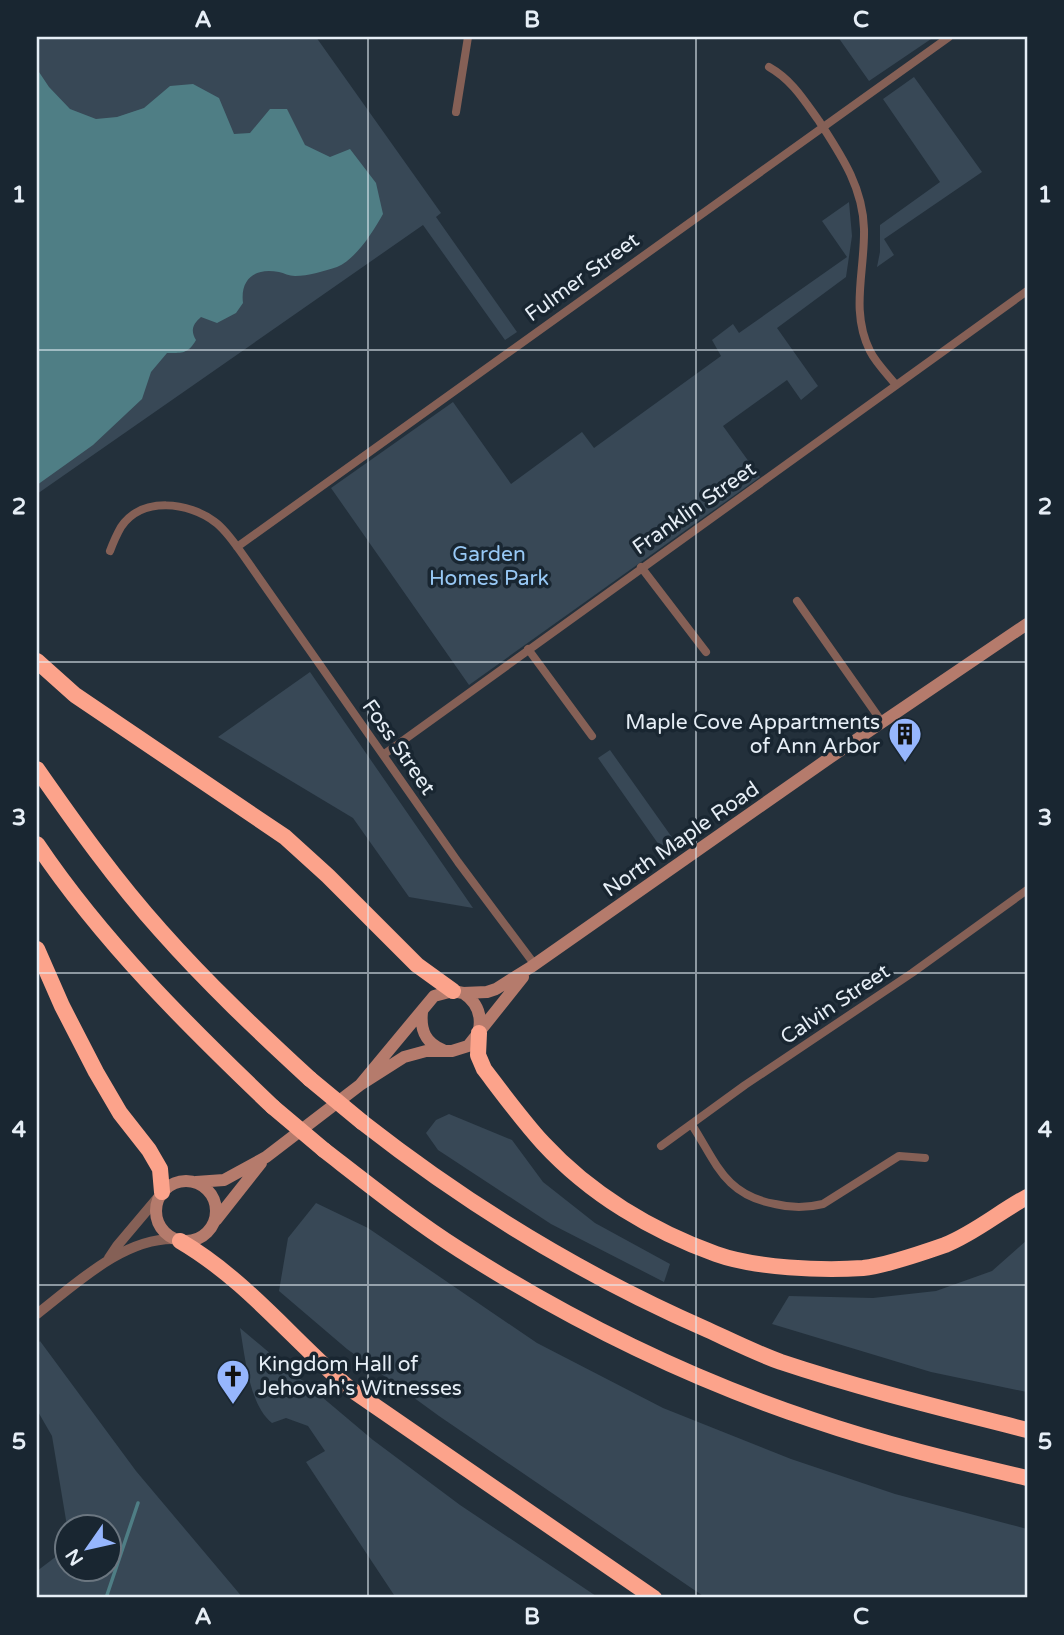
<svg xmlns="http://www.w3.org/2000/svg" width="1064" height="1635" viewBox="0 0 1064 1635" font-family="'Varela Round',sans-serif">
<style>
.green{fill:#384856}
.water{fill:#4f7e85}
.lines{fill:none;stroke-linecap:round;stroke-linejoin:round}
.stream{stroke:#4f7e85;stroke-width:3.5}
.minor{stroke:#856056;stroke-width:8}
.tertiary{stroke:#856056;stroke-width:10}
.secondary{stroke:#b57b6c;stroke-width:12}
.motorway{stroke:#fca38b;stroke-width:16}
.motorway-bridge{stroke:#fca38b;stroke-width:16}
.grid{fill:none;stroke:#e6eef6;stroke-width:2;stroke-opacity:0.55}
.labels{text-anchor:middle;stroke-width:7;stroke-linejoin:round;paint-order:stroke}
.street-label{font-size:21px;fill:#e6eef6;stroke:#192631}
.park-label{font-size:21px;fill:#98c9f6;stroke:#192631}
.poi-label{font-size:21px;fill:#e6eef6;stroke:#192631;text-anchor:end}
.neatline{fill:none;stroke:#e6eef6;stroke-width:2.5}
.grid-label{font-size:23px;text-anchor:middle;font-weight:bold;fill:#e6eef6}
</style>
<rect width="100%" height="100%" fill="#23303b"/>
<path class="green" d="M37 37H316L441 213 436 217 517 332 505 340 423 225 37 494Z
M838 37H934L869 81Z
M914 77 982 172 884 239 894 255 877 267 880 252V225L940 182 883 99Z
M849 202 852 236 846 277 777 328 818 386 801 400 787 380 723 426 760 477 469 685 331 488 453 402 511 484 582 432 594 448 721 356 712 340 733 324 739 333 847 257 822 221Z
M310 672 473 908 409 897 353 818 218 737Z
M610 750 676 843 664 852 598 758Z
M449 1114 512 1140 543 1182 595 1223 670 1264 664 1282 551 1224 438 1150 426 1133 436 1120Z
M316 1203 368 1228 537 1343 663 1408 791 1459 895 1494 1027 1529V1598H706L439 1416 347 1349 279 1291 288 1238Z
M1027 1240V1392L931 1372 772 1324 789 1296 873 1298 936 1291 992 1271Z
M240 1328 373 1440 460 1505 599 1598H396L306 1462 325 1451 308 1426 286 1418 272 1423C249 1405 245 1356 240 1328Z
M40 1341 136 1471 243 1598H37V1571L66 1549V1568H108V1526H67L52 1436 37 1410V1345Z"/>
<path class="water" d="M37 69 49 87 70 109 96 119 117 117 144 108 170 86 193 84 219 98 234 134 250 133 270 109H287L305 145 330 157 350 149 376 183 383 214C373 232 356 259 337 267 325 271 308 276 295 276 289 276 284 273 279 272 255 267 240 279 243 303L236 313 217 323 201 317C193 324 190 330 196 340 188 354 182 353 167 353L151 372 142 399 93 445 37 485Z"/>
<g class="lines">
<path class="stream" d="M106 1598 138 1503"/>
<path class="minor" d="M769 67C792 80 804 100 819 121 841 155 863 187 864 229 865 271 850 311 870 351 876 363 888 375 896 385
M456 112 468 37
M237 547 949 37
M110 551C113 543 117 534 121 527 142 496 189 502 215 522 226 530 235 544 243 555L458 862 535 965
M641 567 706 652
M797 601 882 722
M528 649 592 736
M383 755 1027 291
M692 1125C717 1164 725 1195 775 1204 791 1208 807 1208 823 1204L899 1156 925 1158
M661 1146 745 1085 912 973 1027 890"/>
<path class="tertiary" d="M109 1258 117 1246 160 1195
M37 1314C76 1284 123 1238 174 1239"/>
<path class="secondary" d="M463 993C477 1002 482 1014 479 1030
M422 1012C420 1031 426 1043 443 1050
M360 1085 434 996 453 991 463 993 487 992 496 989 531 967 825 761 1027 624
M156 1211a30 30 0 1 1 60 0a30 30 0 1 1-60 0Z
M196 1182 224 1180 266 1157 360 1085 404 1057 426 1051H452L468 1046 523 977
M216 1220 261 1163"/>
<path class="motorway" d="M37 661 75 695 285 837 328 876 417 965 453 991
M37 769C76 825 116 881 161 931 208 984 259 1032 310 1079
M37 844C103 942 188 1026 273 1107
M37 949 62 1006 96 1072 120 1113 149 1150 160 1169 162 1192
M479 1033 478 1055 484 1069C503 1094 522 1120 543 1143 590 1194 652 1231 716 1254 755 1268 822 1271 863 1268 883 1266 925 1252 945 1245 975 1233 999 1212 1027 1197
M362 1122C468 1205 584 1276 708 1330 732 1341 756 1353 781 1362 862 1389 945 1409 1027 1430
M324 1150C368 1184 413 1220 460 1250 570 1320 690 1379 813 1420 883 1444 955 1461 1027 1478
M180 1241C245 1279 292 1339 349 1388L654 1598"/>
<path class="motorway-bridge" d="M310 1079 362 1122
M273 1107 324 1150"/>
</g>
<path class="grid" d="M368 37V1598M696 37V1598M37 350H1027M37 662H1027M37 973H1027M37 1285H1027"/>
<defs>
<symbol id="building-pin" viewBox="-11 -11 22 30"><path d="M0 17L-7.5 6A9.5 9.5 0 1 1 7.5 6Z" fill="#96b6fd" stroke="#192631"/><path d="M-4-6H4V6H1V3H-1V6H-4ZM-2.5-4.3h1.7v1.8h-1.7ZM.8-4.3h1.7v1.8H.8ZM-2.5-1h1.7V.8h-1.7ZM.8-1h1.7V.8H.8Z" fill="#111"/></symbol>
<symbol id="church-pin" viewBox="-11 -11 22 30"><path d="M0 17L-7.5 6A9.5 9.5 0 1 1 7.5 6Z" fill="#96b6fd" stroke="#192631"/><path d="M-1.2-6h2.4v3.5h3.3v2.4h-3.3V6h-2.4V-.1h-3.3v-2.4h3.3Z" fill="#111"/></symbol>
</defs>
<g fill-rule="evenodd">
<use href="#building-pin" x="886" y="715" width="38" height="52"/>
<use href="#church-pin" x="214" y="1357" width="38" height="52"/>
</g>
<g class="labels">
<g class="street-label">
<text transform="translate(582 277) rotate(-36)" y="7">Fulmer Street</text>
<text transform="translate(694 508) rotate(-35)" y="7">Franklin Street</text>
<text transform="translate(399 747) rotate(55)" y="7">Foss Street</text>
<text transform="translate(681 839) rotate(-35)" y="7">North Maple Road</text>
<text transform="translate(835 1004) rotate(-34)" y="7">Calvin Street</text>
</g>
<g class="park-label">
<text x="489" y="561">Garden<tspan x="489" dy="24">Homes Park</tspan></text>
</g>
<g class="poi-label">
<text x="880" y="729">Maple Cove Appartments<tspan x="880" dy="24">of Ann Arbor</tspan></text>
<text x="258" y="1371" text-anchor="start">Kingdom Hall of<tspan x="258" dy="24">Jehovah's Witnesses</tspan></text>
</g>
</g>
<rect width="1064" height="1635" fill="none" stroke="#192631" stroke-width="77"/>
<g transform="translate(88 1548) rotate(236)"><circle r="33" fill="#192631" stroke="#6b7680" stroke-width="2"/>
<path d="M0-5L12 26L0 18L-12 26Z" fill="#96b6fd"/>
<text y="-10" font-size="19" font-weight="bold" text-anchor="middle" fill="#e6eef6">N</text>
</g>
<rect x="38" y="38" width="988" height="1558" class="neatline"/>
<g class="grid-label">
<text x="203" y="27">A</text>
<text x="532" y="27">B</text>
<text x="861" y="27">C</text>
<text x="19" y="202">1</text>
<text x="1045" y="202">1</text>
<text x="19" y="514">2</text>
<text x="1045" y="514">2</text>
<text x="19" y="825">3</text>
<text x="1045" y="825">3</text>
<text x="19" y="1137">4</text>
<text x="1045" y="1137">4</text>
<text x="19" y="1449">5</text>
<text x="1045" y="1449">5</text>
<text x="203" y="1624">A</text>
<text x="532" y="1624">B</text>
<text x="861" y="1624">C</text>
</g>
</svg>
